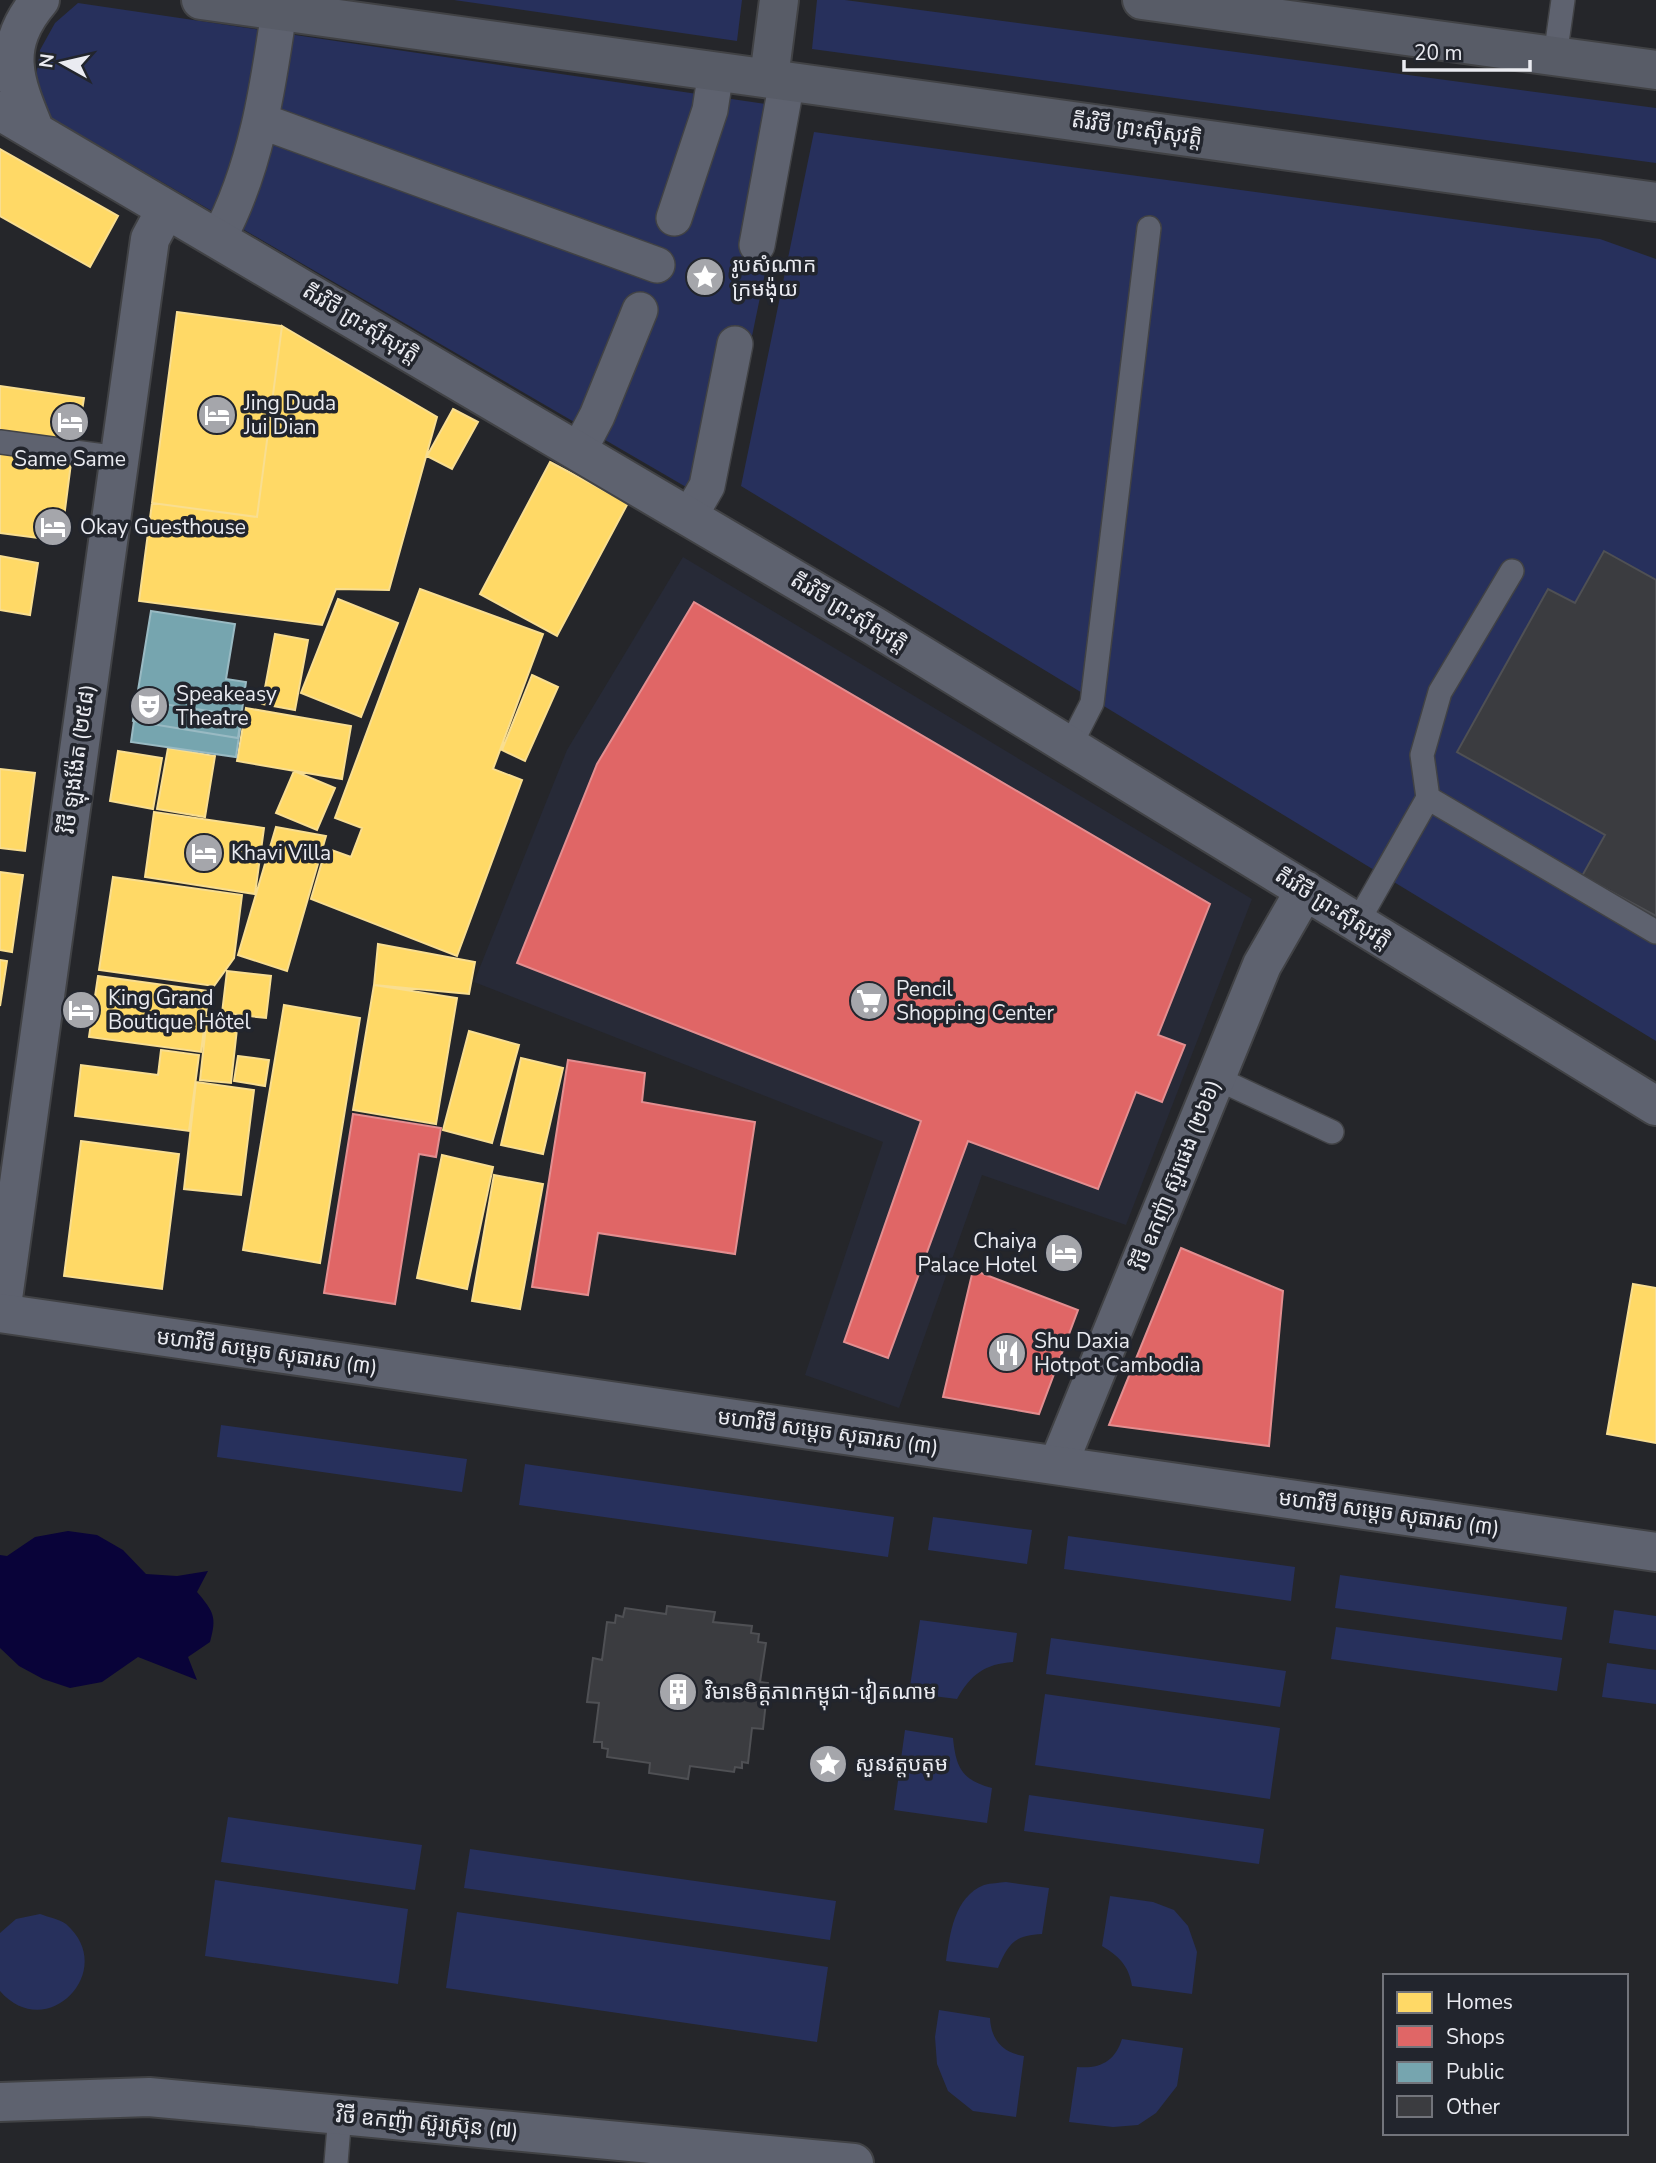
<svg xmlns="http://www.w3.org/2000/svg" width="1656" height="2163" viewBox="0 0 1656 2163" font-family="'Nunito Sans','Noto Sans Khmer',sans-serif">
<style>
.built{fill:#272a37}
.green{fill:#27305c}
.water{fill:#090339}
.homes{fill:#ffd966;stroke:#f9de90;stroke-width:2}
.shops{fill:#e06666;stroke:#e38e90;stroke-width:2}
.public{fill:#76a5af;stroke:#99bac3;stroke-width:2}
.building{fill:#3b3c40;stroke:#4f5054;stroke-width:2}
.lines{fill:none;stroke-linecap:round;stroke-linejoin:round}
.service-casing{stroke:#414245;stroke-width:26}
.pedestrian-casing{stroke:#414245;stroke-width:38}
.minor-casing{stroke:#414245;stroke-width:42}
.tertiary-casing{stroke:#414245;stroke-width:42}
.secondary-casing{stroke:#414245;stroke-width:42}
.service{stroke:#5e626f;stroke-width:23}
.pedestrian{stroke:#5e626f;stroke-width:35}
.minor{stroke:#5e626f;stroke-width:38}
.tertiary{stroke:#5e626f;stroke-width:38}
.secondary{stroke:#585c67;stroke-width:38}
.labels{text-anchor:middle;stroke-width:7;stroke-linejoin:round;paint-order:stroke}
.street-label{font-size:21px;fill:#eaebf1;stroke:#22252d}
.poi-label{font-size:21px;fill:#eaebf1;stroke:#22252d;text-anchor:start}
</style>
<rect width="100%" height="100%" fill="#25262a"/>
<path class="built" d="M683 557 1252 899 1126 1225 982 1175 899 1408 805 1375 883 1142 474 982 567 750Z"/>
<path class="green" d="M454 0H742L737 41Z
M817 0H845L1656 108V163L812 49Z
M78 3 799 109 717 505 45 114 34 91 40 50 55 23Z
M814 132 1600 239 1656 259V1041L741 486Z
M221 1425 467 1459 462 1492 217 1457Z
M525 1464 894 1517 888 1557 519 1505Z
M933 1517 1032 1530 1027 1564 928 1550Z
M1068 1536 1295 1567 1291 1601 1064 1569Z
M1340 1575 1567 1607 1562 1640 1335 1608Z
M1614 1610 1656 1616V1650L1609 1643Z
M920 1620 1017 1633 1013 1662C985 1664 971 1674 957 1699L909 1693Z
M1336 1627 1562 1658 1557 1691 1331 1659Z
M1051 1638 1286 1671 1280 1707 1046 1674Z
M1607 1663 1656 1670V1704L1602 1697Z
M1045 1694 1280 1728 1270 1799 1035 1765Z
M905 1730 953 1738C956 1768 962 1780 992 1788L987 1823 894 1810Z
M1029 1795 1264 1829 1259 1864 1024 1831Z
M228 1817 422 1845 415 1890 221 1862Z
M470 1849 836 1901 830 1940 464 1888Z
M215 1880 408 1909 398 1984 205 1956Z
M1006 1882 1049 1888 1042 1934C1015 1935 1008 1944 998 1968L946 1961C950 1934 954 1897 984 1885 991 1883 999 1883 1006 1882Z
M1110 1896 1153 1902 1174 1910 1188 1926 1197 1952 1192 1994 1132 1986C1129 1966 1119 1956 1102 1946Z
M457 1912 828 1967 817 2042 446 1988Z
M40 1914C48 1917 59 1919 66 1924 119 1970 47 2045 0 1991V1933L16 1919Z
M939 2010 990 2018C991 2040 1003 2053 1024 2056L1016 2117 973 2111 948 2091 937 2064 935 2037Z
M1122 2039 1183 2048 1177 2086 1156 2113 1138 2125 1113 2127 1069 2122 1077 2067C1101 2069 1115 2061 1122 2039Z"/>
<path class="water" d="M68 1531 97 1535 123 1550 146 1574 177 1576 208 1571 197 1592C214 1612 217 1617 210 1642L188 1657 197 1680 138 1657 102 1682 70 1688 43 1679 19 1666 0 1648V1555L7 1556 35 1537Z"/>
<path class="homes" d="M0 149 118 216 90 267 0 216Z
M177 312 282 326 257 517 152 503Z
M282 326 437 417 389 590 336 589 322 625 139 601 152 503 257 517Z
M0 386 84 398 77 443 0 432Z
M453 409 478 422 452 469 427 456Z
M0 453 71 463 61 541 0 533Z
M550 462 628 503 557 636 480 594Z
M0 556 38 563 30 615 0 610Z
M420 589 543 634 493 769 522 780 457 956 311 899 326 848 351 857 362 828 335 818Z
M338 599 398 623 361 717 301 693Z
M275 634 308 640 295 710 262 704Z
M532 675 558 687 525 761 502 750Z
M246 708 351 726 342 779 237 761Z
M168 748 215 756 205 817 157 809Z
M118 751 162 758 153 809 110 801Z
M0 769 35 773 25 851 0 848Z
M294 771 335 788 317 830 276 813Z
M154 812 264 828 255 894 145 877Z
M276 827 326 836 287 971 238 955Z
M0 872 23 875 12 952 0 950Z
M113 877 242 895 234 958 214 986 99 970Z
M378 944 475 962 469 994 374 985Z
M0 960 7 961 0 1006Z
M227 971 271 976 266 1018 222 1013Z
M98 976 209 991 201 1052 89 1037Z
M374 985 457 998 436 1124 353 1110Z
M284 1005 360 1018 320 1263 243 1250Z
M207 1017 238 1020 231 1083 200 1080Z
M469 1031 519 1045 492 1143 443 1130Z
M161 1050 199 1055 189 1131 75 1116 81 1065 158 1075Z
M238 1056 269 1060 265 1086 234 1081Z
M521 1058 563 1068 543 1154 501 1145Z
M196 1082 254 1090 241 1195 184 1189Z
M81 1141 179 1154 162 1289 64 1276Z
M442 1155 493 1167 467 1289 417 1278Z
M494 1175 543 1184 520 1309 472 1301Z
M1633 1284 1656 1288V1443L1607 1434Z"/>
<path class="shops" d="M694 602 1210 904 1158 1035 1185 1045 1162 1102 1136 1092 1098 1189 968 1141 888 1358 844 1342 921 1121 517 963 597 764Z
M568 1060 645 1073 642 1102 755 1122 735 1254 598 1233 588 1295 532 1287Z
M353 1114 441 1128 436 1157 419 1154 395 1304 324 1293Z
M1181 1248 1283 1291 1269 1446 1109 1425Z
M973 1270 1078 1310 1039 1414 943 1397Z"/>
<path class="public" d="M151 611 235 624 226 679 246 682 238 738 133 721Z
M137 700 242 716 236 757 131 742Z"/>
<path class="building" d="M1604 551 1656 580V916L1582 876 1605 835 1457 752 1548 589 1575 603Z
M667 1606 715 1612 713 1622 752 1626 751 1633 759 1634 758 1642 766 1643 760 1682 768 1683 763 1729 752 1728 748 1763 742 1762V1768L735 1767 734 1772 690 1766 688 1779 649 1773 650 1763 607 1757 608 1749 602 1748V1742H594L599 1703 587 1702 593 1658 602 1660 607 1622 615 1623 616 1615 623 1617 625 1608 666 1614Z"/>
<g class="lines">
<defs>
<path id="service" d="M1555 57 1563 0
M0 442 119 458
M1512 571 1440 692 1422 755 1428 798 1656 932
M1070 746 1092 703 1149 228
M1357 923 1428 798
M1216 1078 1332 1132
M336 2163 340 2114"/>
<path id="pedestrian" d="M261 121 657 265
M674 218 710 110 716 71
M218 239C256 169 268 88 279 11
M757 245 787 81
M578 452 597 416 640 310
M689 517 707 486 735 344"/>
<path id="minor" d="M0 111 874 626 1656 1106
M35 131C14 80 0 47 40 0
M1 1313 150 239 166 209
M1058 1465 1262 965 1305 890
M0 2102 149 2097 854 2163"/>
<path id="tertiary" d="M0 1313 1656 1552"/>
<path id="secondary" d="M201 0 1656 202
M1142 0 1656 70
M769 78 779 0"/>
</defs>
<use href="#service" class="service-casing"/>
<use href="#pedestrian" class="pedestrian-casing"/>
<use href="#minor" class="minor-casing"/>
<use href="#tertiary" class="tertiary-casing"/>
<use href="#secondary" class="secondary-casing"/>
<use href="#service" class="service"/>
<use href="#pedestrian" class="pedestrian"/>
<use href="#minor" class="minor"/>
<use href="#tertiary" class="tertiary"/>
<use href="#secondary" class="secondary"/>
</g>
<defs>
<symbol id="sight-disc" viewBox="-11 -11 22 22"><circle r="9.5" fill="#a5a6ab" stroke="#22252d"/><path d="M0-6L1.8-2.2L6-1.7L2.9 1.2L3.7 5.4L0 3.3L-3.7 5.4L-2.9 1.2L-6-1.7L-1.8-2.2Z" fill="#fff"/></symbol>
<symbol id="hotel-disc" viewBox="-11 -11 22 22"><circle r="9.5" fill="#a5a6ab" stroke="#22252d"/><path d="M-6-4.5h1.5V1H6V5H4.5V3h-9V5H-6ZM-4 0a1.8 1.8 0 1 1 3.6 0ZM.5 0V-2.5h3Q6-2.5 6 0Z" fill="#fff"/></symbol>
<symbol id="theatre-disc" viewBox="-11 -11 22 22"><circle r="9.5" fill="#a5a6ab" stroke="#22252d"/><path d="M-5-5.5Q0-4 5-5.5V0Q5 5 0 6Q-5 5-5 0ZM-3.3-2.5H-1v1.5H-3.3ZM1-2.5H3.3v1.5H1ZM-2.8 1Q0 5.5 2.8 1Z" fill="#fff"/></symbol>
<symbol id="supermarket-disc" viewBox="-11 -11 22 22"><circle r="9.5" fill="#a5a6ab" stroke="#22252d"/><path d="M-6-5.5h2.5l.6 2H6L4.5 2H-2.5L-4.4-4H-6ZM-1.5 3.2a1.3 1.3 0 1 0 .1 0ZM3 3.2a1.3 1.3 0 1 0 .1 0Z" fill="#fff"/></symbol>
<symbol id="restaurant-disc" viewBox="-11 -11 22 22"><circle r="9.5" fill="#a5a6ab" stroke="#22252d"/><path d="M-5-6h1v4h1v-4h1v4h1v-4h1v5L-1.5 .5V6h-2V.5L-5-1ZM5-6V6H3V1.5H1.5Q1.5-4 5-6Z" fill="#fff"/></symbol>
<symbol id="building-disc" viewBox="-11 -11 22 22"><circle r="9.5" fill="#a5a6ab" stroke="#22252d"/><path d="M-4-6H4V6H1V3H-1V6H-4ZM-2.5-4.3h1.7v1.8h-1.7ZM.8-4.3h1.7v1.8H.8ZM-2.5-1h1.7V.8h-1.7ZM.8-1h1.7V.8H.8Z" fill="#fff"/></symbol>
</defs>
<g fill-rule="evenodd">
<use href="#sight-disc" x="683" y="255" width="44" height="44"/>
<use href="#hotel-disc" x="195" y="393" width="44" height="44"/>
<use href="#hotel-disc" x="48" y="400" width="44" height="44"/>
<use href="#hotel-disc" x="31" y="505" width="44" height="44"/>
<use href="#theatre-disc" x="127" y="684" width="44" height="44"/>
<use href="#hotel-disc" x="182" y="831" width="44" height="44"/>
<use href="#supermarket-disc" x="847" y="979" width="44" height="44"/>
<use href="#hotel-disc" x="59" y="988" width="44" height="44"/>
<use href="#hotel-disc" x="1042" y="1231" width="44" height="44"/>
<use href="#restaurant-disc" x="985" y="1331" width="44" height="44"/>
<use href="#building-disc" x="656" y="1670" width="44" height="44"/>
<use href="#sight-disc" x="806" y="1742" width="44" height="44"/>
</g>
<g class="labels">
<g class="street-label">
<text transform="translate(1137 129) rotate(8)" y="7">តីរវិថី ព្រះស៊ីសុវត្តិ</text>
<text transform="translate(361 323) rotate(31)" y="7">តីរវិថី ព្រះស៊ីសុវត្តិ</text>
<text transform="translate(849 612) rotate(31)" y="7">តីរវិថី ព្រះស៊ីសុវត្តិ</text>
<text transform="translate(77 759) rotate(-82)" y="7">វិថី ឡុងង៉ែត (២៥៨)</text>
<text transform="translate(1333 908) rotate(32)" y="7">តីរវិថី ព្រះស៊ីសុវត្តិ</text>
<text transform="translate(1176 1175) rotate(-68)" y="7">វិថី ឧកញ៉ា ស៊ួរផេង (២៦៦)</text>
<text transform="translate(267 1352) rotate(8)" y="7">មហាវិថី សម្តេច សុធារស (៣)</text>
<text transform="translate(828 1432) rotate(8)" y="7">មហាវិថី សម្តេច សុធារស (៣)</text>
<text transform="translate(1389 1513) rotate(8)" y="7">មហាវិថី សម្តេច សុធារស (៣)</text>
<text transform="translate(427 2123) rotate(5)" y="7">វិថី ឧកញ៉ា ស៊ួរស៊្រុន (៧)</text>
</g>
<g class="poi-label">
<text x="732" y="272">រូបសំណាក<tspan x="732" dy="24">ក្រមង៉ុយ</tspan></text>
<text x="244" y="410">Jing Duda<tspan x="244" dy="24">Jui Dian</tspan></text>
<text x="70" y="466" text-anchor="middle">Same Same</text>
<text x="80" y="534">Okay Guesthouse</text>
<text x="176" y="701">Speakeasy<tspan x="176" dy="24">Theatre</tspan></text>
<text x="231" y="860">Khavi Villa</text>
<text x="896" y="996">Pencil<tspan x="896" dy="24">Shopping Center</tspan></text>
<text x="108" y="1005">King Grand<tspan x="108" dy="24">Boutique Hôtel</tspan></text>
<text x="1037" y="1248" text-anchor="end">Chaiya<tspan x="1037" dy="24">Palace Hotel</tspan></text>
<text x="1034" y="1348">Shu Daxia<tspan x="1034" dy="24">Hotpot Cambodia</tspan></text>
<text x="705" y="1699">វិមានមិត្តភាពកម្ពុជា-វៀតណាម</text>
<text x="855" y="1771">សួនវត្តបតុម</text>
</g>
</g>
<rect x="1383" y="1974" width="245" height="161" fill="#22252d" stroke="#72747b" stroke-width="2"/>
<rect x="1397" y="1992" width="35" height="21" fill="#ffd966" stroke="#72747b" stroke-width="2"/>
<text x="1446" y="2009" font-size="21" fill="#eaebf1">Homes</text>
<rect x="1397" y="2026" width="35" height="21" fill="#e06666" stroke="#72747b" stroke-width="2"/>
<text x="1446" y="2044" font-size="21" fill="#eaebf1">Shops</text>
<rect x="1397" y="2062" width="35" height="21" fill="#76a5af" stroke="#72747b" stroke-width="2"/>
<text x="1446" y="2079" font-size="21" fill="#eaebf1">Public</text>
<rect x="1397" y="2096" width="35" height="21" fill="#3b3c40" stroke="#72747b" stroke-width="2"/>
<text x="1446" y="2114" font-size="21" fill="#eaebf1">Other</text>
<g transform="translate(63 63) rotate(278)" stroke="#22252d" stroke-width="5" paint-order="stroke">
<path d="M0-5L12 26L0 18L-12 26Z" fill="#eaebf1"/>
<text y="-10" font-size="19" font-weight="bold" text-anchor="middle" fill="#eaebf1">N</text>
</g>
<path d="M1404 60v10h126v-10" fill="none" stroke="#eaebf1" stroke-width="3.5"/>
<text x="1414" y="60" font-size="21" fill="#eaebf1" stroke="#22252d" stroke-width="5" paint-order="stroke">20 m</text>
</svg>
